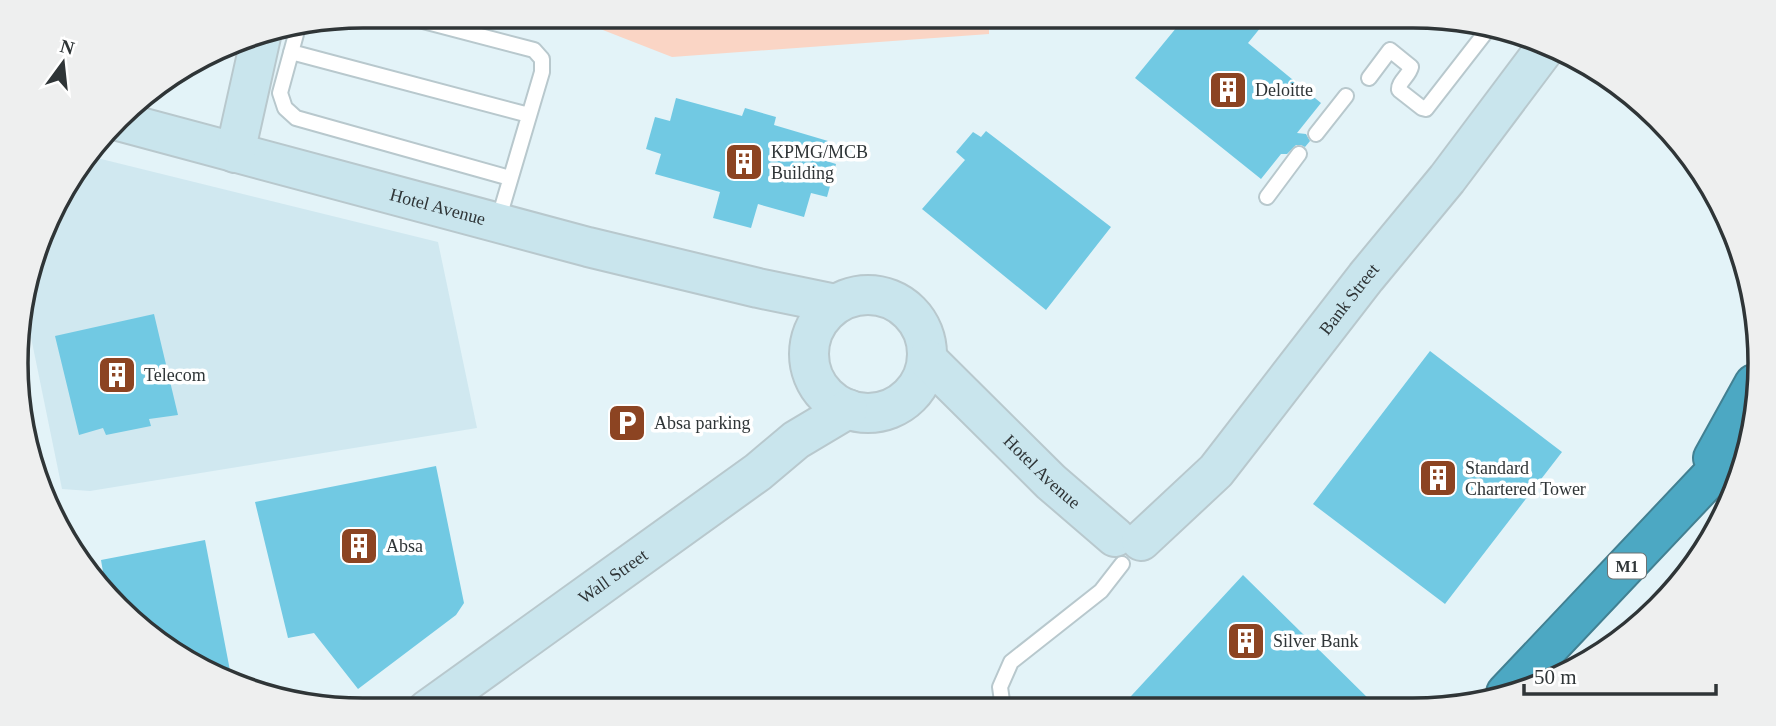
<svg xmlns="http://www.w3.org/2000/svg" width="1776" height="726" viewBox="0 0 1776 726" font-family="'Times New Roman',serif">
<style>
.built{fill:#d0e8f0}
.green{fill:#fad5c5}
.building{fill:#71c9e3}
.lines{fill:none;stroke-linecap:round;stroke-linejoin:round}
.lane-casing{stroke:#b8c8cd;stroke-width:18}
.secondary-casing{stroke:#b8c8cd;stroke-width:42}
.highway-casing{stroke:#428092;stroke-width:42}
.lane{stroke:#fff;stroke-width:14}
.secondary{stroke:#c9e5ed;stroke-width:38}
.highway{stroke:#4ca8c3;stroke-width:38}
.labels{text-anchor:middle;stroke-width:7;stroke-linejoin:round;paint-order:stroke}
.shield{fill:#fff;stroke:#6d7273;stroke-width:2}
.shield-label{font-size:16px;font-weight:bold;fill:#2f3537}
.poi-label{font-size:18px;fill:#2f3537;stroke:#fff;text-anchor:start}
.street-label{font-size:18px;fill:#2f3537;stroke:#fff}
.rim{fill:none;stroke:#2f3537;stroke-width:3.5}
</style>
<rect width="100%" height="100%" fill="#e3f3f8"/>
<path class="built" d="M89 156 438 242 477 428 90 491 62 489 24 303 62 190Z"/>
<path class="green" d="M567 16H989V34L672 57Z"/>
<path class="building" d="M1186 16H1270L1248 43 1321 103 1297 133 1306 134 1310 141 1305 147 1301 145H1296L1287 154H1281L1261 179 1135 78Z
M676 98 742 116 745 108 776 117 774 125 828 141 823 160 836 164 827 197 811 193 804 217 758 204 751 228 713 218 720 192 655 174 661 154 646 149 655 117 670 121Z
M986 131 1111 227 1046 310 922 209 965 160 956 152 973 132 981 137Z
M154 314 178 415 149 419 151 426 106 435 103 428 79 435 55 336Z
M1430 351 1562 452 1445 604 1313 504Z
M436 466 464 603 456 615 358 689 314 633 288 638 255 502Z
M205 540 232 681 151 638 106 590 101 560Z
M1243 575 1377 707 1120 708Z"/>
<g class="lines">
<defs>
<path id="lane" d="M404 16 534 50 542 59V72L498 221
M298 27 280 93 285 108 296 118 510 178
M291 52 529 115
M1369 78 1390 50 1411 67C1409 76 1398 82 1399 90L1422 108 1426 109 1489 28
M1316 134 1346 96
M1267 197 1299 154
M1003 708 1000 687 1011 662 1101 591 1122 564"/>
<g id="secondary">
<path id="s1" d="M118 121 588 247 758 288 836 304"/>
<path d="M235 153 262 32"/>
<circle cx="868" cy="354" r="59"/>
<path id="s2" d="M927 359 1051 482 1115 537"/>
<path id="s3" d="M1141 541 1216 471 1366 277 1447 179 1546 47"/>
<path id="s4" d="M427 710 758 472 796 440 848 409"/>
</g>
<path id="highway" d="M1713 458 1754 384
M1506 693 1747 438"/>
</defs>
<use href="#lane" class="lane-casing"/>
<use href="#secondary" class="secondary-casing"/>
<use href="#highway" class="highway-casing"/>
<use href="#lane" class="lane"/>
<use href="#secondary" class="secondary"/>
<use href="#highway" class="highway"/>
</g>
<defs>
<symbol id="building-square" viewBox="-11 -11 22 22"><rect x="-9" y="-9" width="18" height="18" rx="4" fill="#8c4422" stroke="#fff"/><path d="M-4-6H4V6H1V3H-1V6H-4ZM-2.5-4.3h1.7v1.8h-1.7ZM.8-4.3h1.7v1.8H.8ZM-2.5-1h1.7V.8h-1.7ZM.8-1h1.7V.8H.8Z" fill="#fff"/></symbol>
<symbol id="parking-square" viewBox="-11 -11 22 22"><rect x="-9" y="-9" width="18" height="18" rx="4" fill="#8c4422" stroke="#fff"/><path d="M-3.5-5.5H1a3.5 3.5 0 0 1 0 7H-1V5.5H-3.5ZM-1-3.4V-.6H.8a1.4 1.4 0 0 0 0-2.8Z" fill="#fff"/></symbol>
</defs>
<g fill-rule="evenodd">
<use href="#building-square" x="1206" y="68" width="44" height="44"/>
<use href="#building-square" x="722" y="140" width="44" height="44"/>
<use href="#building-square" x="95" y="353" width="44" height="44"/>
<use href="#parking-square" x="605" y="401" width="44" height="44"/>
<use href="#building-square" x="1416" y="456" width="44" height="44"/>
<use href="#building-square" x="337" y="524" width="44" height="44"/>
<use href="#building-square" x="1224" y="619" width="44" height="44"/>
</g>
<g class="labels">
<rect class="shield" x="1608" y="553.5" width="38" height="25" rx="5"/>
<g class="shield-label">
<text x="1627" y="572">M1</text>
</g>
<g class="poi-label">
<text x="1255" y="96">Deloitte</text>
<text x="771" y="158">KPMG/MCB<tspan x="771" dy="21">Building</tspan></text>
<text x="144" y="381">Telecom</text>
<text x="654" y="429">Absa parking</text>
<text x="1465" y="474">Standard<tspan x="1465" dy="21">Chartered Tower</tspan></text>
<text x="386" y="552">Absa</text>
<text x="1273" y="647">Silver Bank</text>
</g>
<g class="street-label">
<text dy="6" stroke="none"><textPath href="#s1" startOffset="331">Hotel Avenue</textPath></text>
<text dy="6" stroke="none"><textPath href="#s3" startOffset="320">Bank Street</textPath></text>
<text dy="6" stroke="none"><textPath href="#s2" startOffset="161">Hotel Avenue</textPath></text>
<text dy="6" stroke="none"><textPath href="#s4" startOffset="229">Wall Street</textPath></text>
</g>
</g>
<path d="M0 0H1776V726H0ZM363 28H1413A335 335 0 0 1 1748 363V363A335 335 0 0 1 1413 698H363A335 335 0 0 1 28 363V363A335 335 0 0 1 363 28Z" fill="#eeefef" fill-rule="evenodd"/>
<path class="rim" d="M363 28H1413A335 335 0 0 1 1748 363V363A335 335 0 0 1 1413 698H363A335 335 0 0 1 28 363V363A335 335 0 0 1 363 28Z"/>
<g transform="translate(63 63) rotate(15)" stroke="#ffffff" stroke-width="5" paint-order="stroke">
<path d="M0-5L12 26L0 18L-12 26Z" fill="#2f3537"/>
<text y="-10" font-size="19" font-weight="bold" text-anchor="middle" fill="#2f3537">N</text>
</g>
<path d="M1524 684v10h192v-10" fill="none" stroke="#2f3537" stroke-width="3.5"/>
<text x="1534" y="684" font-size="21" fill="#2f3537" stroke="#ffffff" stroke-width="5" paint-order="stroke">50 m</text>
</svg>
